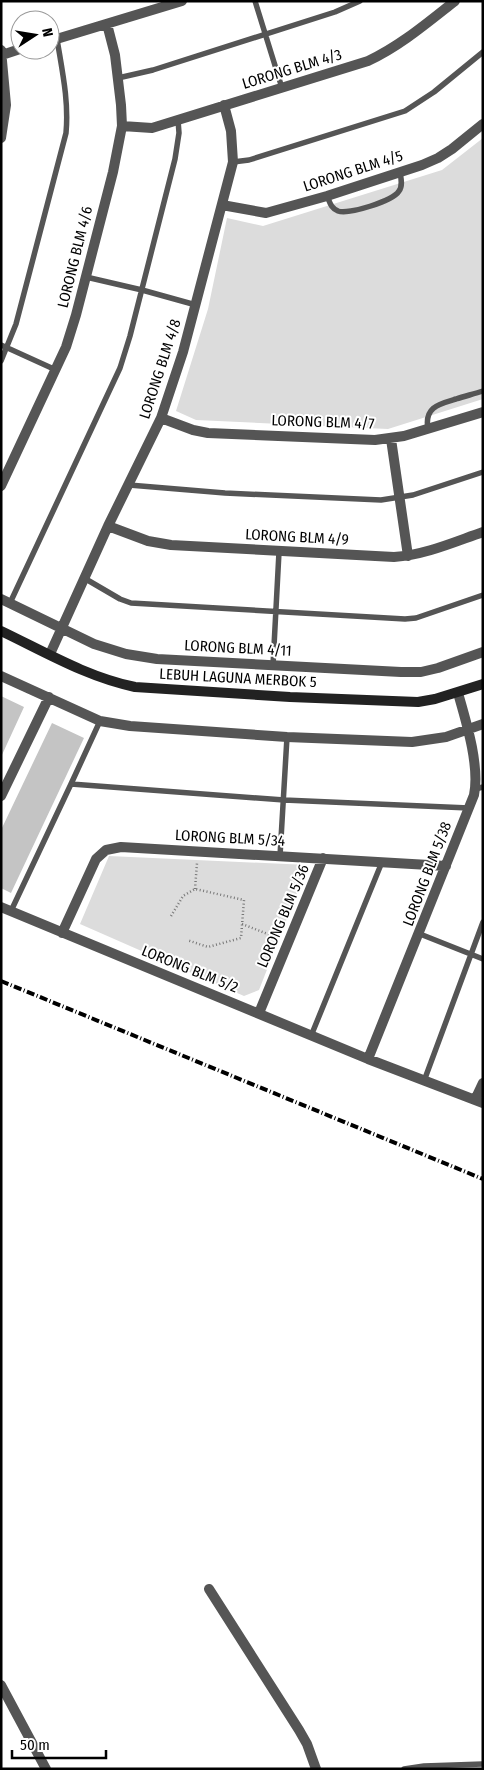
<svg xmlns="http://www.w3.org/2000/svg" width="484" height="1770" viewBox="0 0 484 1770" font-family="'Fira Sans Condensed',sans-serif">
<style>
.green{fill:#dcdcdc}
.building{fill:#c4c4c4}
.lines{fill:none;stroke-linecap:round;stroke-linejoin:round}
.path{stroke:#777;stroke-width:2.5;stroke-dasharray:1 2.5;stroke-linecap:butt}
.lane{stroke:#555;stroke-width:5.5}
.street{stroke:#555;stroke-width:10}
.secondary{stroke:#222;stroke-width:10}
.rail{stroke:#000;stroke-width:4;stroke-dasharray:8 2.5 1 2.5;stroke-linecap:butt}
.labels{text-anchor:middle;stroke-width:4;stroke-linejoin:round;paint-order:stroke}
.street-label{font-size:15px;fill:#000;stroke:#fff}
</style>
<rect width="100%" height="100%" fill="#fff"/>
<path class="green" d="M483 138V399L388 429 196 420 176 411 208 309 227 218 263 226 442 170Z
M109 856 308 865 259 990 244 996 80 924Z"/>
<path class="building" d="M1 696 24 707 1 757Z
M52 723 84 738 11 893 1 888V830Z"/>
<g class="lines">
<path class="path" d="M195 889 197 863
M171 916 183 896 195 889 244 900 241 938 208 947 187 940
M242 924 278 938"/>
<path class="lane" d="M255 1 282 88
M118 78 153 70 335 12 360 1
M233 162 249 160 405 111 434 92 483 52
M327 196C330 203 331 208 338 211 348 215 393 201 399 191 403 186 401 178 400 172
M86 277 142 290 196 305
M1 345 56 370
M1 361 16 324 66 133C69 101 62 70 57 39
M428 429C424 407 439 404 456 399 465 396 474 394 483 391
M129 485 225 493 381 500 413 495 483 472
M84 578 120 599 131 603 405 619 416 618 483 595
M10 603 120 368 130 336 175 159 179 133 178 120
M273 665 279 552
M71 784 100 721
M475 789 483 787
M280 856 287 737
M11 911 71 784 284 800 469 808
M420 934 483 959
M311 1036 382 862
M424 1081 483 922
M404 1769 424 1766 483 1764"/>
<path class="street" d="M50 41 182 1
M1 50 6 105 1 138
M2 55 20 49
M122 126 152 128 368 61C400 46 427 23 455 1
M222 205 266 213 327 196 422 165 438 158 452 149 483 124
M161 418 193 430 208 433 375 440 404 436 483 412
M391 439 408 556
M1 486 66 347 76 315 113 172 122 126 121 105 115 55 107 24
M108 526 148 541 171 545 394 557C425 555 454 542 483 532
M1 599 94 644 126 654 157 659 401 672H421L438 668 483 652
M50 654 108 526 161 418 183 352 233 162 231 131 224 105
M1 676 100 721 130 726 287 737 412 742 446 737 483 724
M1 796 49 697
M1 907 368 1059 483 1103
M62 933 96 859 106 850 121 847 446 866
M259 1013 323 858
M368 1059 474 795C480 766 466 721 458 693
M475 1100 483 1083
M209 1589 299 1730 307 1744 316 1769
M1 1685 46 1769"/>
<path class="secondary" d="M1 631C45 652 87 677 135 687L290 697 418 702 435 699 483 684"/>
<path class="rail" d="M1 981 483 1179"/>
</g>
<g class="labels">
<g class="street-label">
<text transform="translate(292 69) rotate(-17)" y="5">LORONG BLM 4/3</text>
<text transform="translate(353 171) rotate(-18)" y="5">LORONG BLM 4/5</text>
<text transform="translate(75 257) rotate(-76)" y="5">LORONG BLM 4/6</text>
<text transform="translate(160 369) rotate(-72)" y="5">LORONG BLM 4/8</text>
<text transform="translate(323 422) rotate(2)" y="5">LORONG BLM 4/7</text>
<text transform="translate(297 537) rotate(3)" y="5">LORONG BLM 4/9</text>
<text transform="translate(238 648) rotate(3)" y="5">LORONG BLM 4/11</text>
<text transform="translate(238 678) rotate(3)" y="5">LEBUH LAGUNA MERBOK 5</text>
<text transform="translate(230 838) rotate(3)" y="5">LORONG BLM 5/34</text>
<text transform="translate(427 874) rotate(-69)" y="5">LORONG BLM 5/38</text>
<text transform="translate(283 916) rotate(-67)" y="5">LORONG BLM 5/36</text>
<text transform="translate(190 969) rotate(22)" y="5">LORONG BLM 5/2</text>
</g>
</g>
<rect width="484" height="1770" fill="none" stroke="#000000" stroke-width="5"/>
<g transform="translate(35 35) rotate(78)"><circle r="24" fill="#ffffff" stroke="#999999"/>
<path d="M0-4L9 19L0 12L-9 19Z" fill="#000000"/>
<text y="-8" font-size="14" font-weight="bold" text-anchor="middle" fill="#000000">N</text>
</g>
<path d="M12 1750v8h94v-8" fill="none" stroke="#000000" stroke-width="2.5"/>
<text x="20" y="1750" font-size="15" fill="#000000" stroke="#ffffff" stroke-width="4" paint-order="stroke">50 m</text>
</svg>
